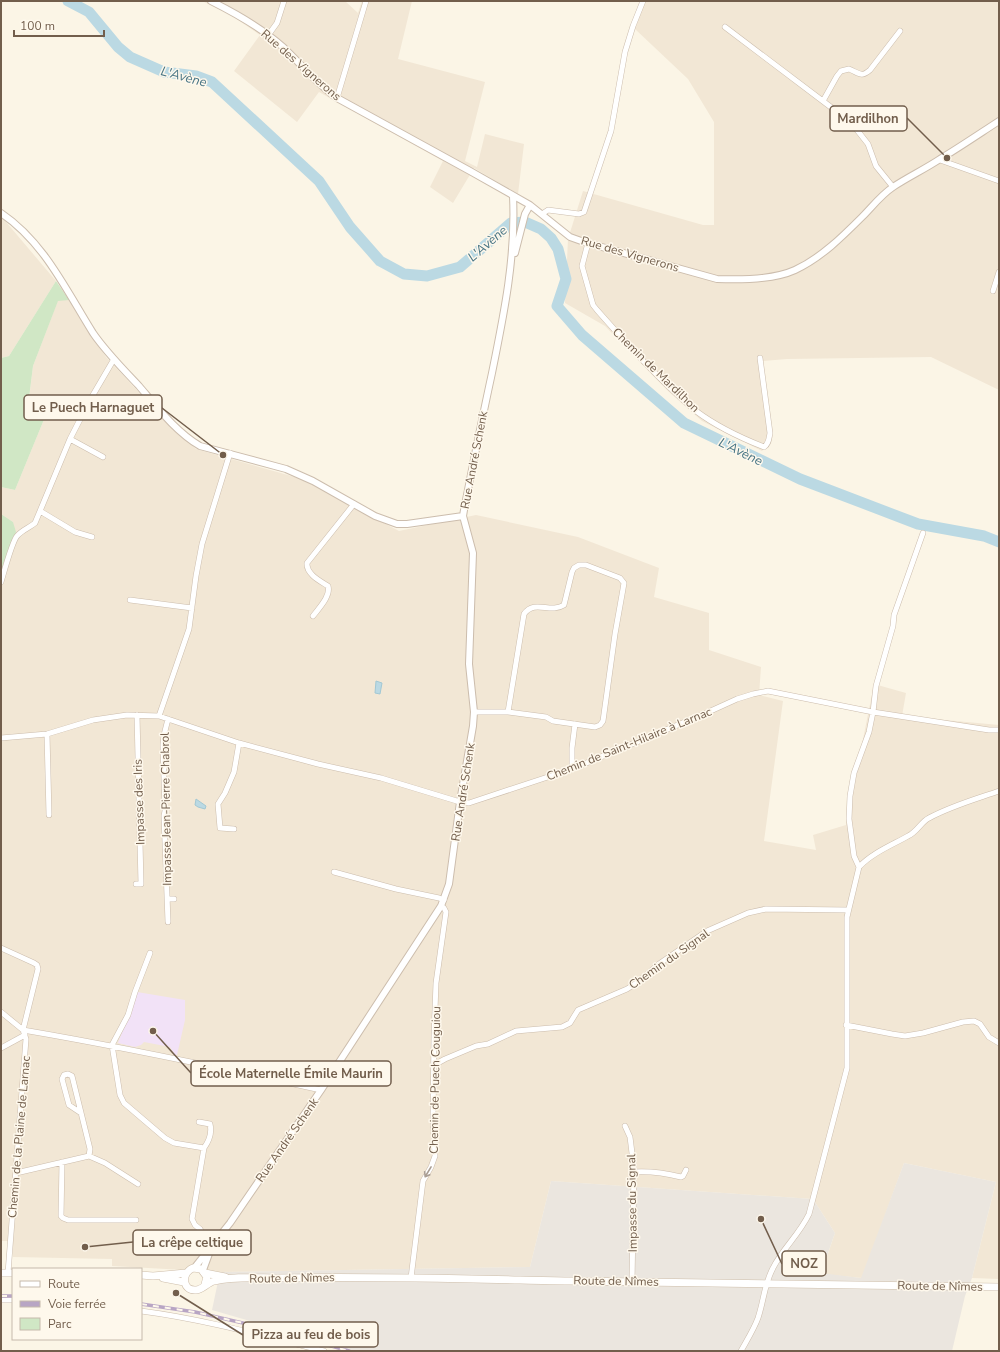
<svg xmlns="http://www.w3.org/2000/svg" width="1000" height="1352" viewBox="0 0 1000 1352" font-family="'Nunito Sans',sans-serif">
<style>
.residential{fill:#f2e7d5}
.industrial{fill:#ebe6df}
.education{fill:#f2e2f7}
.green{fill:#d0e7c5}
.water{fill:#bbd9e3;stroke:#a2c8d4}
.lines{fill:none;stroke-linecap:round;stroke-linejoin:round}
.river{stroke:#bbd9e3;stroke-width:11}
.minor-casing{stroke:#ccbdad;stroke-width:6}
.tertiary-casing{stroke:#ccbdad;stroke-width:8}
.secondary-casing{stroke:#cebeaa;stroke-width:8}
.minor{stroke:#fff;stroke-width:5}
.tertiary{stroke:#fff;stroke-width:6}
.secondary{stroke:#fff;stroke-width:7}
.rail-casing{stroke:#b8a5c4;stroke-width:3.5}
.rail{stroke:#fef8ec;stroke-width:2;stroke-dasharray:6;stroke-linecap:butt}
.oneway{stroke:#aa9e94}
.labels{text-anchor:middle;stroke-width:3;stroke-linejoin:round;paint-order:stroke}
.street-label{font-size:12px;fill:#725e4c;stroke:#fef8ec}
.water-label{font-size:13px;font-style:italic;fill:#477484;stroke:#fef8ec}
.leader{fill:none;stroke:#725e4c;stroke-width:1.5}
.callout-dot{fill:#725e4c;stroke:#fef8ec;stroke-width:1.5}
.callout{fill:#fef8ec;stroke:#725e4c;stroke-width:1.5}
.callout-label{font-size:13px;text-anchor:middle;font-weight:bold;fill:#725e4c}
</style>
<rect width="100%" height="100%" fill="#fbf5e6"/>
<path class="residential" d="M202 1H345L358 13 362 1H412L398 59 485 82 465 161 477 167 485 134 524 144 518 194 474 168 453 203 430 187 443 161 319 92 297 122 234 71 260 35 228 13Z
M645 1H999V390L931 357 787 359 763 361 771 440 762 451 702 421 668 391 605 326 565 303 568 239 583 191 703 225H714V122L688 79 635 29Z
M1 216 56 281 9 356 1 358Z
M58 300H69L106 357 160 415 196 449 302 479 399 531 476 515 578 537 659 568 654 597 709 613V650L761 667 759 695 783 701 764 841 816 850 813 835 846 825 874 684 906 693 902 716 999 725V1279L972 1278 996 1182 904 1163 862 1278 821 1274 835 1233 813 1199 551 1181 530 1267 220 1272 112 1266V1259L13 1257V1241H1V576L13 522 1 514V487L15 490 45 417 29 399 33 366Z"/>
<path class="industrial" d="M904 1163 996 1182 972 1278 965 1296 952 1351H354L212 1310 220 1272 530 1267 551 1181 813 1199 835 1233 821 1273 861 1278Z"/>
<path class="education" d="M137 992 185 1000V1020L177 1055H175L170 1047 144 1042 141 1045 135 1047 118 1043Z"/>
<path class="green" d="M56 281 69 300 58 301 33 366 29 398 45 417 15 490 1 487V358L9 356Z
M1 514 13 522 16 532 1 576Z"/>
<path class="water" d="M376 681 382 683 380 694 375 693Z
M196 799 206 806 205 809 198 807 195 805Z"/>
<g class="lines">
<path class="river" d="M68 1 89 12 118 47 130 57 164 72 196 76 212 82 319 181 350 227 380 261 404 274 427 276 460 267 511 223 525 222 541 229 551 238 558 249 566 279 557 306 582 335 684 423 800 479 918 524 984 536 999 542"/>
<defs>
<path id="minor" d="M725 27 836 111 857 130 868 144 876 166 893 187
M269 34 277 23 284 1
M337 98 366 1
M823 101 837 76 841 71 849 69C859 73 861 78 870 70L900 31
M940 160 999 181
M542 214 548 210 579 214 584 212 611 131 625 52 633 26 643 1
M588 243 582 266 593 305 597 310C627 344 661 382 696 411 716 426 741 438 764 447 769 444 769 438 770 433L760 358
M993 291 999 272
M70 439 103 457
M40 511 75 532 92 537
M1 582C4 572 12 542 17 536 22 530 29 528 35 523L70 439 90 400 114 359
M130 600 192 608
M313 616C319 608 331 596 328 586 320 581 306 574 307 563L354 504
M474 712H508L546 717 553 721 595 727 600 725 603 721 615 634 623 589 624 583 620 578 586 565H579L574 568 572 572 564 605C550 614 535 599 524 614L508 712
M159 716 189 629 196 576 202 544 230 453
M168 719 164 735 163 745 165 811 164 816 168 922
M47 734 49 815
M1 738 47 734 93 720 127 715 159 716 239 743 318 764 381 778 460 802 469 803 572 769 704 714 737 699 753 694 768 691 873 712 989 730H999
M572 769V748L575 724
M234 829 220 828 218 804 225 793 234 772 239 743
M859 867C872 853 892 845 908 836 917 832 921 822 929 818 951 806 976 799 999 791
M334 872 396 889 439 898 444 900
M136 884H141L137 715
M168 899H174
M1 948 34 963 37 965 38 969 23 1030C123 1047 222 1068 321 1090
M1 1012 23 1030 26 1039 8 1273
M846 1025 892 1034 905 1036 923 1033 963 1022 974 1021 980 1024 989 1037 999 1043
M112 1045 120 1095 124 1103 165 1138 174 1143 204 1148
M112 1045 128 1015 135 992 150 953
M1 1048 25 1035
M434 1065 445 1059 476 1046 488 1044 516 1031 562 1027 570 1023 578 1010 627 989 638 982 659 964 707 931 748 913 766 909 848 910
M81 1113 69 1105 62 1079 64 1075 68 1074 72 1076 90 1149 89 1156
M199 1122 210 1124C212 1132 209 1141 204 1148L192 1219 195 1225 200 1229 211 1247
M625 1126 630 1137 634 1169 632 1282
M62 1162 61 1216 63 1218 68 1220H136
M634 1172C651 1171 665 1173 681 1177L683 1176 686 1170
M16 1173 89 1156 105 1163 138 1184
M411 1278 423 1181 431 1167 435 1156 433 1119 434 1037 436 983 446 912 444 908 441 906
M1 1300H13
M141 1311C203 1319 264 1336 324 1351
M741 1351C747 1340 754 1329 758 1318 764 1300 764 1285 773 1268 783 1248 799 1235 809 1214L847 1068V917L859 867 854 856 849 819 850 796 854 773 869 732 873 712 876 686 893 626 894 615 923 533"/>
<path id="tertiary" d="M211 1C237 14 262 28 283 47 301 64 317 84 337 98L470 171 530 205 570 237 584 242 717 279C741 280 773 280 795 270 821 258 843 236 862 217 872 207 881 195 893 187 908 177 925 169 940 159 960 147 979 134 999 121
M1 213C44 242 66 290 93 333 106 352 123 369 139 386 157 407 176 432 200 446L286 469 313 481 375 516 397 524H407L463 516
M515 253 525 214 530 205
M195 1267 230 1223 321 1090 441 906 449 884 460 802 473 726 474 712 469 664 473 553 463 516 464 510C473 464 482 419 492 373 504 314 516 256 513 196
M203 1270 210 1251"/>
<path id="secondary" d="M1 1273H13
M205 1273 225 1277
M141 1275 153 1276 186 1273
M163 1278 184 1282
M205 1284 207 1277 201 1269 193 1268C181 1273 182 1291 196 1290 202 1290 207 1283 214 1281 234 1276 257 1278 278 1278 375 1276 472 1279 569 1281 712 1283 856 1285 999 1287"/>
</defs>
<use href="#minor" class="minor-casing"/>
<use href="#tertiary" class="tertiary-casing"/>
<use href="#secondary" class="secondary-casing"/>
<use href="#minor" class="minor"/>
<use href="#tertiary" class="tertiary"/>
<use href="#secondary" class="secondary"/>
<defs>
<path id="rail" d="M1 1296H13
M141 1304 195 1312 278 1331 349 1351"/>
</defs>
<use href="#rail" class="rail-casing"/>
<use href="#rail" class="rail"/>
</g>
<defs><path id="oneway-shaft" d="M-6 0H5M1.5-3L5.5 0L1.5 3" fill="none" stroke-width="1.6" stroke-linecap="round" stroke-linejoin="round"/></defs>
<use class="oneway" href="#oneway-shaft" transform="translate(428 1172) rotate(121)"/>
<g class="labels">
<g class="street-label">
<text transform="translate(301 65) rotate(41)" y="4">Rue des Vignerons</text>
<text transform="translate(630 254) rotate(16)" y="4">Rue des Vignerons</text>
<text transform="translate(656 370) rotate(44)" y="4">Chemin de Mardilhon</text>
<text transform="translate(474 460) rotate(-79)" y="4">Rue André Schenk</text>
<text transform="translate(629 744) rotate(-22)" y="4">Chemin de Saint-Hilaire à Larnac</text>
<text transform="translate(463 792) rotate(-81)" y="4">Rue André Schenk</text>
<text transform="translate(139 802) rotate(-92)" y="4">Impasse des Iris</text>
<text transform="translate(166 809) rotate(-91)" y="4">Impasse Jean-Pierre Chabrol</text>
<text transform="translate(669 959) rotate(-35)" y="4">Chemin du Signal</text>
<text transform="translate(435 1080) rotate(-89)" y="4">Chemin de Puech Couguiou</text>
<text transform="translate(19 1137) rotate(-85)" y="4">Chemin de la Plaine de Larnac</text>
<text transform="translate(287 1140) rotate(-55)" y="4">Rue André Schenk</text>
<text transform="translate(632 1203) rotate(-91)" y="4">Impasse du Signal</text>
<text transform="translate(292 1278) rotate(-1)" y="4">Route de Nîmes</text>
<text transform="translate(616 1281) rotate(1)" y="4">Route de Nîmes</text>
<text transform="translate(940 1286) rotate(1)" y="4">Route de Nîmes</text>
</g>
<g class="water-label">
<text transform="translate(184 76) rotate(15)" y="5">L'Avène</text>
<text transform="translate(487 243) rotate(-41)" y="5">L'Avène</text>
<text transform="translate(741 451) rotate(26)" y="5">L'Avène</text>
</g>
</g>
<path class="leader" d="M947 158L907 118M223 455L162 408M153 1031L191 1073M85 1247L133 1242M761 1219L782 1264M176 1293L243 1335"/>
<g class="callout-dot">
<circle cx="947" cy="158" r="4"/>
<circle cx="223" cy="455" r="4"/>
<circle cx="153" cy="1031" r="4"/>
<circle cx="85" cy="1247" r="4"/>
<circle cx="761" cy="1219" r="4"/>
<circle cx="176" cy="1293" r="4"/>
</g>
<g class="callout">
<rect x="830" y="106" width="77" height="25" rx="4"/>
<rect x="24" y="395" width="138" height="25" rx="4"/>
<rect x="191" y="1061" width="200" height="25" rx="4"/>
<rect x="133" y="1230" width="118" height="25" rx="4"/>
<rect x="782" y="1251" width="44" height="25" rx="4"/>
<rect x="243" y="1322" width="135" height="25" rx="4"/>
</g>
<g class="callout-label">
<text x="868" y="123">Mardilhon</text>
<text x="93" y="412">Le Puech Harnaguet</text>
<text x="291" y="1078">École Maternelle Émile Maurin</text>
<text x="192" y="1247">La crêpe celtique</text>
<text x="804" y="1268">NOZ</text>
<text x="311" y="1339">Pizza au feu de bois</text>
</g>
<rect width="1000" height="1352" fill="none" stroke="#725e4c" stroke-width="4"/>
<rect x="12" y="1268" width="130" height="72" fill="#fef8ec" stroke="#c6baac"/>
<rect x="20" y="1281" width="20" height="6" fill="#ffffff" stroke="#c6baac"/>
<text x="48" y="1288" font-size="12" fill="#725e4c">Route</text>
<rect x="20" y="1301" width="20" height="6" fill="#b8a5c4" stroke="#c6baac"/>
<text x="48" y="1308" font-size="12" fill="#725e4c">Voie ferrée</text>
<rect x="20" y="1318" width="20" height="12" fill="#d0e7c5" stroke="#c6baac"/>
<text x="48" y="1328" font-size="12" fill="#725e4c">Parc</text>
<path d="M14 30v6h90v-6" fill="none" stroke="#725e4c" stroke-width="2"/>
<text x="20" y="30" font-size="12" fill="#725e4c" stroke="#fef8ec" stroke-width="3" paint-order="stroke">100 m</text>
</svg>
